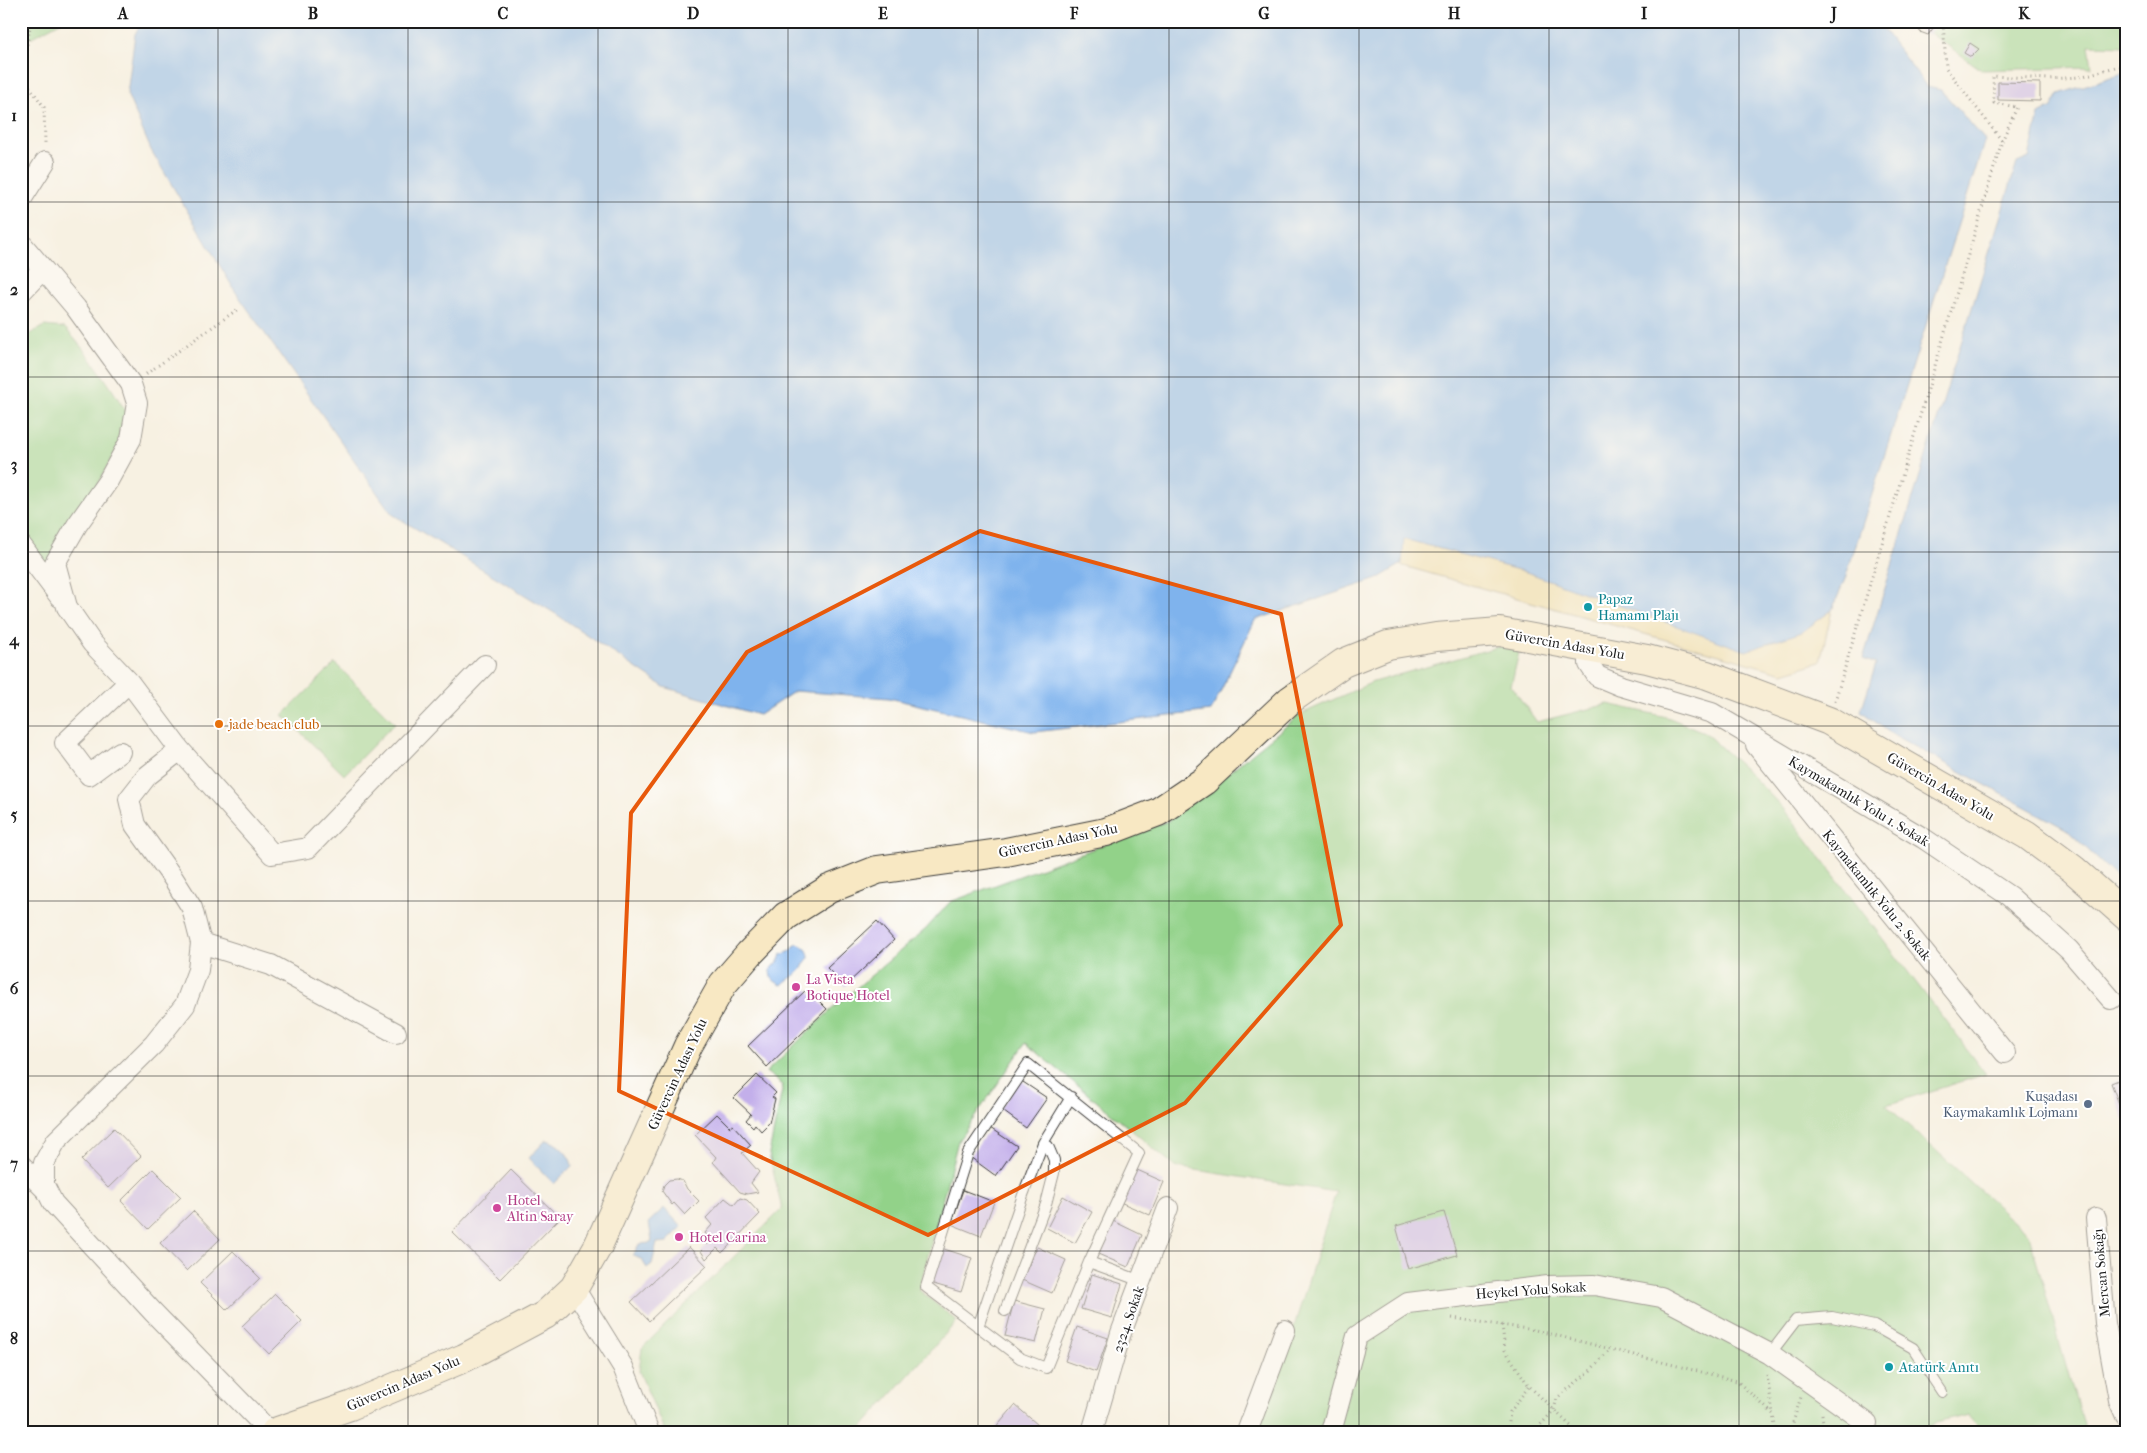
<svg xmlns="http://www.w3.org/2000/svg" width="2147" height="1453" viewBox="0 0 2147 1453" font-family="'IM FELL French Canon',serif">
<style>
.green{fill:#92d289;stroke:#577752}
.sand{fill:#eeda9e;stroke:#857b5d}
.water{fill:#7fb3ed;stroke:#4e6884}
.building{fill:#c3afea}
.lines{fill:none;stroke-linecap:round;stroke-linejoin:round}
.lane-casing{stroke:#3d3c3a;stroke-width:12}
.street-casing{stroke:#3d3c3a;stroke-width:22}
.secondary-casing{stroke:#3d3c3a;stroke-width:30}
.path{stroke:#3d3c3a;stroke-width:3;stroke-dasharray:1 4;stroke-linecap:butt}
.lane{stroke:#fff;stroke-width:10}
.street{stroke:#fff;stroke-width:20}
.secondary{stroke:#f8e8c3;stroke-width:28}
.marked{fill:none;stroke:#e8590c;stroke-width:4;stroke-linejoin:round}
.grid{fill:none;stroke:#1c1c1c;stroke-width:1;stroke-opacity:0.55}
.culture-dot{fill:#0f9aa8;stroke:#fff;stroke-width:2}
.food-dot{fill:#e8710a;stroke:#fff;stroke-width:2}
.hotel-dot{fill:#d1479c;stroke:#fff;stroke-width:2}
.service-dot{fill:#5c6f8a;stroke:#fff;stroke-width:2}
.labels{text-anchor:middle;stroke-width:4;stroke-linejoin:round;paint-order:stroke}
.culture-label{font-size:14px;fill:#0d838f;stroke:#fff;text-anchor:start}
.street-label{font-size:14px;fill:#1c1c1c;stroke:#fff}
.food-label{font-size:14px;fill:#c56008;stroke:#fff;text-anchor:start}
.hotel-label{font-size:14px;fill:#b23c85;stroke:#fff;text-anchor:start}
.service-label{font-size:14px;fill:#4e5e75;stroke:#fff;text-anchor:end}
.neatline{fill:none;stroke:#1c1c1c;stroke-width:2}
.grid-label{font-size:16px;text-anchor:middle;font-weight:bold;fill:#1c1c1c}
</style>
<rect width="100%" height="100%" fill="#fff"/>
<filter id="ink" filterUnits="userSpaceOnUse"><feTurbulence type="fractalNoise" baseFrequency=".02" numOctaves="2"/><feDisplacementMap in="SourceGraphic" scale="10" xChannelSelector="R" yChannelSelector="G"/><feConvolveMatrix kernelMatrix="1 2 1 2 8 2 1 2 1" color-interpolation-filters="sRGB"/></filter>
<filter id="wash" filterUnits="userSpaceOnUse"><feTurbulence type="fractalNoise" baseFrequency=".0096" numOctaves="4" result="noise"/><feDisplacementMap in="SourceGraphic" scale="20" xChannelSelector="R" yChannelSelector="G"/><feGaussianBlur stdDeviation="1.12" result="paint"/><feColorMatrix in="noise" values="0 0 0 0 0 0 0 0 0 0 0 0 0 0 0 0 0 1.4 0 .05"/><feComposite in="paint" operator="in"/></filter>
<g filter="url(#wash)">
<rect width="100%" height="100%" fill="#f7f1e2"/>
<path class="green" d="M21 21H62L21 43Z
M1913 21H2126V46L2089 45 2092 67 1982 70Z
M44 326 65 328C90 355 111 386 129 417L119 445 50 573 21 533V339Z
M1522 640 1511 686 1537 722 1608 704 1667 717 1704 732 1746 770 1782 807 1986 1074 1886 1105 2029 1235 2085 1432H1983L1968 1415 1936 1423 1919 1432H1256L1279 1375 1336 1192 1176 1167 1026 1043 958 1141 919 1290 957 1321 858 1432H665L639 1371 642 1348 782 1209 769 1154 783 1085 766 1072 833 1008 926 929 950 902 1168 821 1301 714 1373 682Z
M335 663 395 723 344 775 283 715Z"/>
<path class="sand" d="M1404 539 1526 572 1802 632 1832 610 1820 662 1783 673 1400 565Z"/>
<path class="water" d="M142 21H1877L1927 87 1941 90 1985 140 1845 579 1832 610 1802 632 1746 651 1526 572 1404 539 1402 564 1377 579 1255 620 1211 711 1034 732 889 698 795 691 759 715 664 687 556 614 392 514 235 291 151 150 127 94 135 34Z
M2126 72V886L2066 829 1890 733 1861 711 1876 664 1863 659 2017 163 2029 158 2039 114 2052 107 2059 94Z
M797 944C804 946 809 950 809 958 803 963 804 967 799 972 795 977 789 977 782 985 774 982 770 978 770 970L778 962 781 955 791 951Z
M546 1140C556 1141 571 1155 572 1166L554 1184 529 1158Z
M664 1208 682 1227 667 1242 657 1243 652 1264 647 1268 641 1259 633 1256 639 1244 651 1243 652 1241 649 1222Z"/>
<g id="blocks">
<path class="building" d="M1923 21H1934L1937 23 1928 35 1920 32 1919 27Z
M1970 43 1979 49 1971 57 1964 53Z
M1998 82 2040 83V101L1998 100Z
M877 921 894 940 845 986 827 968Z
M807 989 827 1009 767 1067 748 1046Z
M2126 996V1013H2125L2120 998Z
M757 1075 776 1093 772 1097 775 1099 769 1123 761 1131 755 1124 753 1127 746 1120 751 1114 734 1098Z
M2126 1077V1122L2111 1083Z
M1020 1080 1047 1098 1026 1128 1000 1109Z
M717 1114 730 1127 733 1125 751 1145 742 1153 759 1172 751 1183 758 1192 747 1194 740 1192 713 1162 716 1157 695 1135Z
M114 1128 141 1156 108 1188 81 1160Z
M990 1128 1017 1146 996 1176 970 1157Z
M153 1169 181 1197 148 1229 121 1201Z
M1135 1169 1164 1182 1150 1215 1120 1202Z
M511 1170 560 1218 500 1279 452 1232Z
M677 1179 683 1181 687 1189 699 1201 685 1215 674 1203 672 1205 662 1191 664 1185 669 1180Z
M963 1190 994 1202 981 1236 951 1224Z
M1063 1196 1092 1212 1075 1243 1047 1228Z
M725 1198 734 1205 740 1198 747 1200 760 1214 722 1253 717 1248 706 1259 701 1251 711 1241 705 1233 712 1225 706 1218Z
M193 1211 220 1239 187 1271 160 1243Z
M1444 1212 1457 1255 1408 1269 1396 1226Z
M1113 1221 1142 1235 1128 1267 1098 1254Z
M689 1247 707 1266 649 1321 631 1302Z
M1037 1247 1066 1260 1052 1293 1022 1280Z
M941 1248 972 1258 961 1292 930 1283Z
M233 1251 260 1278 227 1310 200 1283Z
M1092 1274 1122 1284 1112 1318 1081 1309Z
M275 1294 302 1321 269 1354 242 1326Z
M1014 1301 1045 1309 1036 1343 1005 1336Z
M1077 1327 1108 1338 1096 1372 1065 1361Z
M1015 1405 1038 1425 1032 1432H996L994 1430Z"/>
</g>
</g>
<g filter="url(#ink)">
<use href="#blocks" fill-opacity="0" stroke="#3d3c3a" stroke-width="1"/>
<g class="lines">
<defs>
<path id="lane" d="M1089 1262 1046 1368 1020 1358 926 1287 968 1153 1028 1064 1139 1153 1089 1262 1141 1281
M1005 1311 1046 1204 1054 1173V1160L1048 1146 1043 1143
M978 1327 1023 1195 1043 1143 1071 1097
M1770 1354 1796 1320 1832 1317 1874 1326 1913 1348 1942 1392"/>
<path id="street" d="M21 200 45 162
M21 243 76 308 131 384 137 403 131 439 108 481 77 525 55 563 67 607 92 643 129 682
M21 292 43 269
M21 545 60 597
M1589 648V664L1597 676 1621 686 1712 713 1923 838 2009 896 2069 950 2111 999
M1756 745 2005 1053
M120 752 89 775 65 743 129 682 180 750
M201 943 271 965 396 1033
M21 1165 47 1191
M2096 1218 2105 1323 2119 1400 2126 1416
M574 1288 623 1367 649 1432
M270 1432 153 1312 53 1203 44 1185V1163L56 1141 154 1044 185 1005 198 970 201 943 192 908 173 878 135 825 129 799 147 776 180 750 272 854 308 848 485 665
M1092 1432 1121 1333 1168 1208
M1247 1432 1285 1330
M1331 1432 1357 1336 1408 1303 1548 1286 1594 1285 1661 1297 1770 1354 1867 1423"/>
<path id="secondary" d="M275 1432 350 1406 464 1358 545 1315 574 1288 598 1246 688 1046 723 984 749 954 786 916 829 889 877 870 1006 852 1106 832 1158 812 1204 781 1290 700 1343 663 1388 645 1436 637 1500 632 1647 659 1707 675 1829 721 2027 835 2073 869 2126 916"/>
</defs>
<use href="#lane" class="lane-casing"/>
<use href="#street" class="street-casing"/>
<use href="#secondary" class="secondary-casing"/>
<path class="path" d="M21 74 44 107 45 143
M22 74 31 21
M2002 141 2017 107 1994 103 1993 76 2048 79 2080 77 2126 64
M146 374 238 309
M1835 701 2002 141 1946 68 1943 21
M1452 1318 1535 1330 1737 1381 1773 1414 1776 1432
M1502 1325 1505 1350 1529 1386 1577 1432
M1767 1375 1773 1413
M1822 1414 1824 1432
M1508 1432 1510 1412 1529 1386
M1534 1432 1554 1410 1557 1398 1589 1372 1610 1349
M1790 1432 1801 1397"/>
<use href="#lane" class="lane"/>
<use href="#street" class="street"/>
<use href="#secondary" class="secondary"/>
</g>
</g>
<path d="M0 0H2147V1453H0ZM980 531 1281 614 1341 925 1185 1103 928 1235 619 1091 631 813 747 652Z" fill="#f7f1e2" fill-opacity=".55" fill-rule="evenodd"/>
<path class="marked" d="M980 531 1281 614 1341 925 1185 1103 928 1235 619 1091 631 813 747 652Z"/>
<path class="grid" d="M218 21V1432M408 21V1432M598 21V1432M788 21V1432M978 21V1432M1169 21V1432M1359 21V1432M1549 21V1432M1739 21V1432M1929 21V1432M21 202H2126M21 377H2126M21 552H2126M21 726H2126M21 901H2126M21 1076H2126M21 1251H2126"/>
<g class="culture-dot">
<circle cx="1588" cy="607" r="5"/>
<circle cx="1889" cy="1367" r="5"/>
</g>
<circle class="food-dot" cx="219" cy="724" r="5"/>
<g class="hotel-dot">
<circle cx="796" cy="987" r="5"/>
<circle cx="497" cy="1208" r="5"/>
<circle cx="679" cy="1237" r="5"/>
</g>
<circle class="service-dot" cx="2088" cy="1104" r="5"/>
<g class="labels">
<g class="culture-label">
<text x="1598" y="604">Papaz<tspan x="1598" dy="16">Hamamı Plajı</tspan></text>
<text x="1899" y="1372">Atatürk Anıtı</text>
</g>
<g class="street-label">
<text transform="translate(1565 644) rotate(10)" y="5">Güvercin Adası Yolu</text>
<text transform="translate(1941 786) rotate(30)" y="5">Güvercin Adası Yolu</text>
<text transform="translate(1859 801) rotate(31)" y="5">Kaymakamlık Yolu 1. Sokak</text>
<text transform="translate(1058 840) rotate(-12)" y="5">Güvercin Adası Yolu</text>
<text transform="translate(1877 895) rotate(51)" y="5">Kaymakamlık Yolu 2. Sokak</text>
<text transform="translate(677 1074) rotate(-65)" y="5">Güvercin Adası Yolu</text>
<text transform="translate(2101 1273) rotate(-95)" y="5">Mercan Sokağı</text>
<text transform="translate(1531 1290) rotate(-4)" y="5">Heykel Yolu Sokak</text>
<text transform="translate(1128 1319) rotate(-71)" y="5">2324. Sokak</text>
<text transform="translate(403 1383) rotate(-23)" y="5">Güvercin Adası Yolu</text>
</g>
<g class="food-label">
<text x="229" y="729">jade beach club</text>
</g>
<g class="hotel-label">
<text x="806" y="984">La Vista<tspan x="806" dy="16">Botique Hotel</tspan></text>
<text x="507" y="1205">Hotel<tspan x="507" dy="16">Altin Saray</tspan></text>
<text x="689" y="1242">Hotel Carina</text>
</g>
<g class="service-label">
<text x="2078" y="1101">Kuşadası<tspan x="2078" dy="16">Kaymakamlık Lojmanı</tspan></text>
</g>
</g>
<rect width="2147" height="1453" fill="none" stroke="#fff" stroke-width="55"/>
<rect x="28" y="28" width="2092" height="1398" class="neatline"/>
<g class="grid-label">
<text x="123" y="19">A</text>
<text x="313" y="19">B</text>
<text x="503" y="19">C</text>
<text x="693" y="19">D</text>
<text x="883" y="19">E</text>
<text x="1074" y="19">F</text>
<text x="1264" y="19">G</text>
<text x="1454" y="19">H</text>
<text x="1644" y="19">I</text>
<text x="1834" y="19">J</text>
<text x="2024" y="19">K</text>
<text x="14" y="121">1</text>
<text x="14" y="295">2</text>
<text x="14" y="470">3</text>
<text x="14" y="645">4</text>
<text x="14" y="820">5</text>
<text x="14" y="994">6</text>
<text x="14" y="1169">7</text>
<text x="14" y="1344">8</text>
</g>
</svg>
